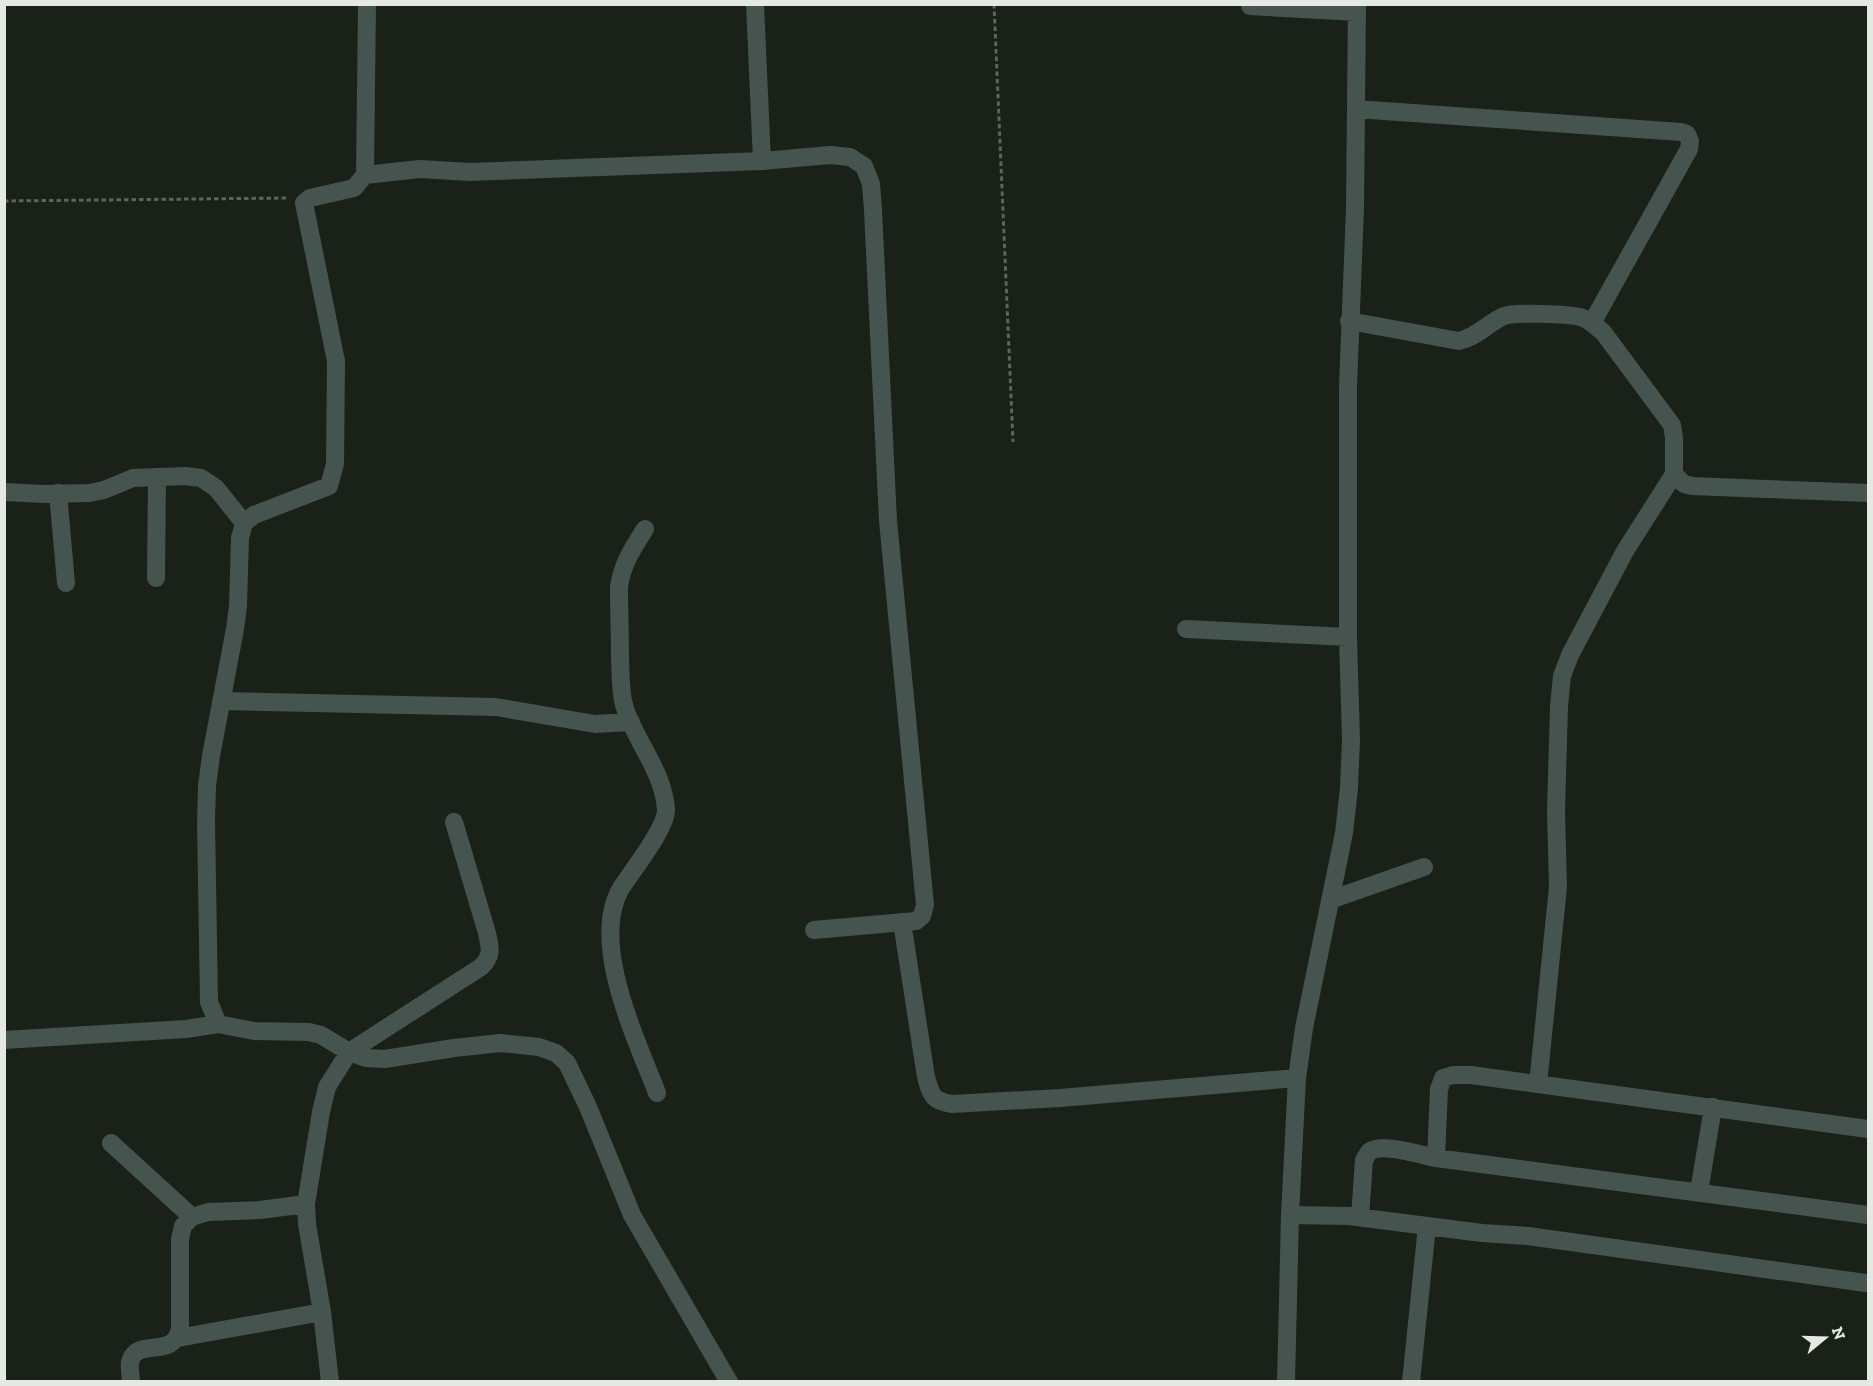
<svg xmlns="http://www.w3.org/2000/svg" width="1873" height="1386" viewBox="0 0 1873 1386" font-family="'Zilla Slab',serif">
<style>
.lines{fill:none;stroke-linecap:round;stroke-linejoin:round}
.path{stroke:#5e645c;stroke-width:3;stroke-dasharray:4.5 3;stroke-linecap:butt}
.minor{stroke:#45544e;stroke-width:18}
</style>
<rect width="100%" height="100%" fill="#1a2118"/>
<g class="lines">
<path class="path" d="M994 4 1013 442
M4 201 288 198"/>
<path class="minor" d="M367 4 365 175 354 188 310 198 304 203 336 361 335 464 329 486 254 515 244 523 240 538 238 606 235 629 211 756 207 786 206 821 209 1002 218 1024 254 1031 309 1032 321 1035 349 1052 366 1058 385 1059 454 1048 500 1043 539 1047 556 1053 567 1063 588 1107 632 1215 729 1382
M755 4 762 161
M1250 6 1357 12
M1356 109 1681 132 1687 134 1690 141 1689 149 1592 323
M365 175 420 169 470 172 762 161 830 155 850 157 864 166 871 184 873 210 888 521 925 905 922 916 916 921 814 930
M1349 321 1459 341C1477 337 1488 323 1504 316 1514 312 1568 314 1580 317 1589 319 1596 327 1603 332L1672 425 1674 438V474L1684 484 1692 486 1868 493
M4 492 44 494 89 493 104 490 133 478 185 476 201 478 216 488 244 523
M58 493 66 583
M645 529C633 548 622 564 619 587 619 611 620 635 620 659 621 675 620 690 624 705 634 740 664 771 666 810 666 829 632 871 621 888 589 943 637 1040 657 1093
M156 578 157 477
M1186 629 1348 637
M221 701 496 707 595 724 631 722
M1330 900 1424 867
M902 922 926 1077C931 1095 932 1101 952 1104L1060 1098 1297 1078
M4 1040 186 1029 218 1024
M1538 1084 1558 887 1556 811 1559 706 1562 676 1570 655 1625 551 1674 474
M111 1143 192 1217
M1436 1158 1439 1089 1443 1078 1453 1075H1471L1868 1129
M1699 1192 1713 1107
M1290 1215 1349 1216 1482 1233 1528 1236 1866 1283
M1360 1217 1364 1160C1365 1159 1368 1153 1369 1152 1381 1142 1421 1155 1436 1158L1868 1215
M178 1338 322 1312
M131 1382C131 1376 129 1368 130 1362 136 1336 174 1361 180 1328V1239L183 1226 192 1217 208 1212 260 1210 306 1204
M330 1382 322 1312 307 1224 306 1204 321 1112 327 1087 349 1052 481 967C493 955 490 948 487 933L454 822
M1286 1382 1290 1215 1297 1078 1304 1028 1344 833 1349 788 1351 740 1348 637V387L1355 208 1357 4
M1411 1382 1427 1226"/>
</g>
<rect width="1873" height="1386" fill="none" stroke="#e4e9e3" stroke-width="12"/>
<g transform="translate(1825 1338) rotate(71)" stroke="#1a2118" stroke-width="4.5" paint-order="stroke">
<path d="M0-4.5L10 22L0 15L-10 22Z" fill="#e4e9e3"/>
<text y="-9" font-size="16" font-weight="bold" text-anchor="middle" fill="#e4e9e3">N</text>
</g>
</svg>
